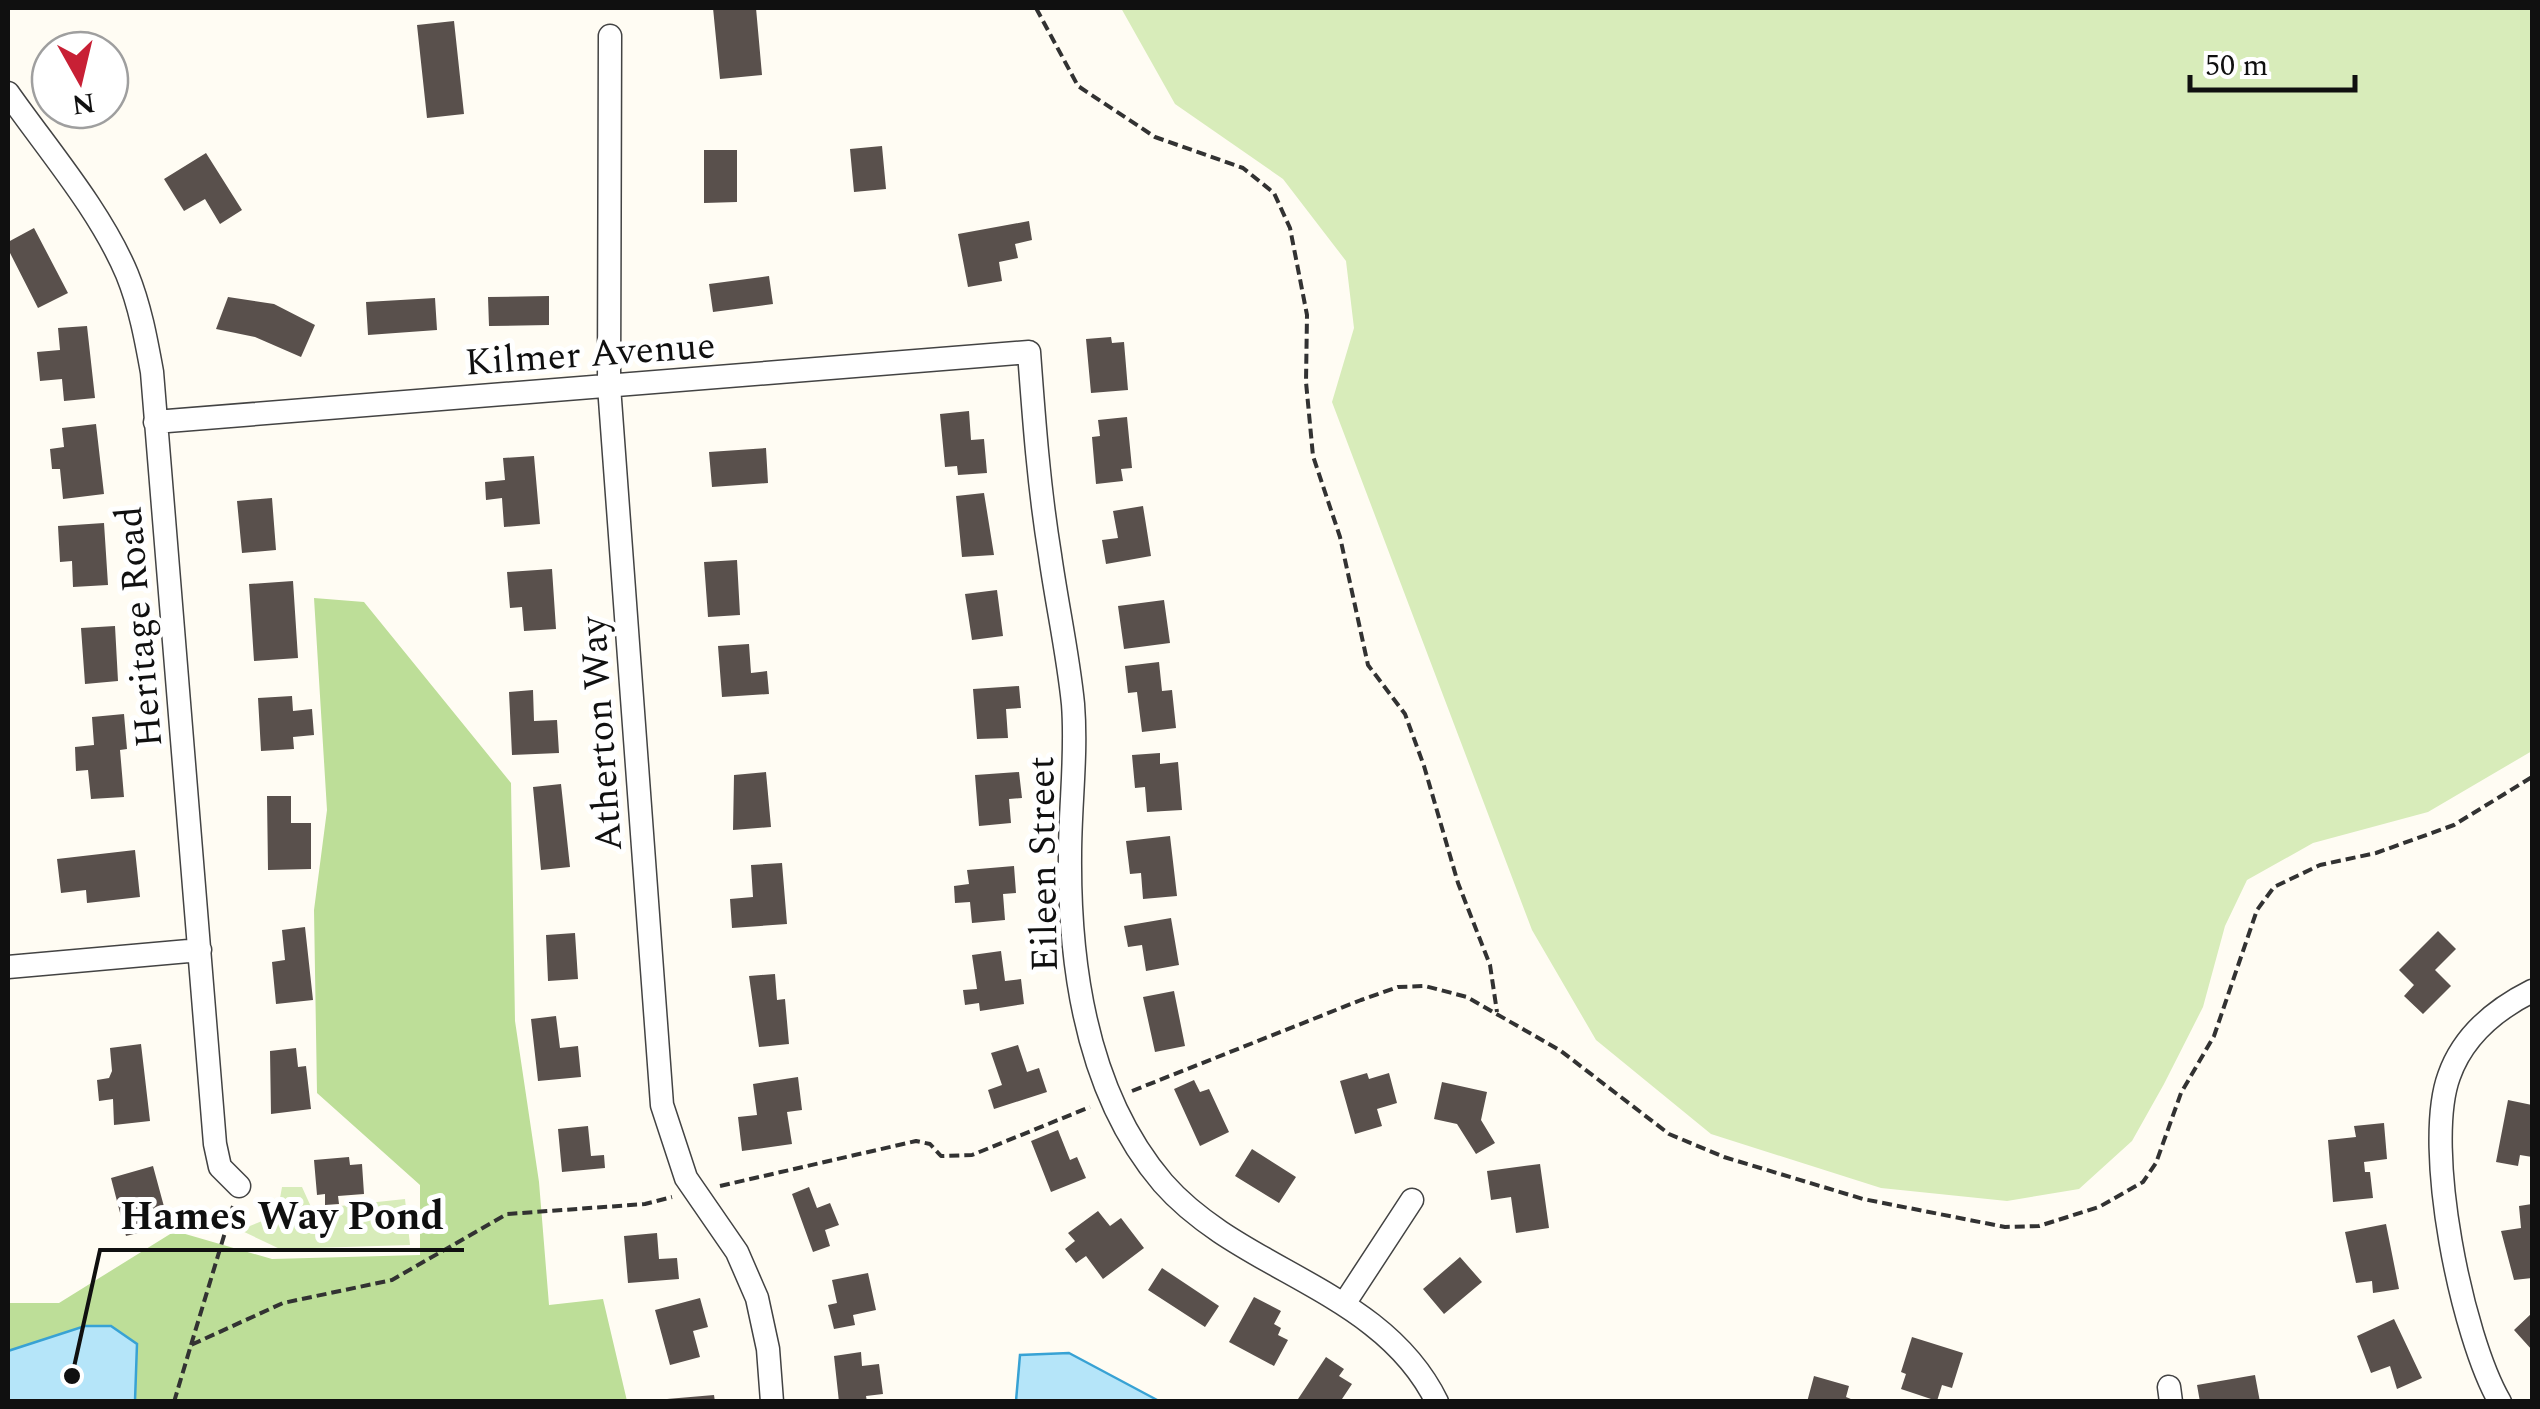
<svg xmlns="http://www.w3.org/2000/svg" width="2540" height="1409" viewBox="0 0 2540 1409" font-family="Spectral,serif">
<style>
.green{fill:#d8ecba}
.forest{fill:#bdde98}
.water{fill:#b5e5f9;stroke:#38a2d4;stroke-width:2.5}
.building{fill:#59504c}
.lines{fill:none;stroke-linecap:round;stroke-linejoin:round}
.minor-casing{stroke:#434343;stroke-width:25}
.path{stroke:#323232;stroke-width:4;stroke-dasharray:10 5;stroke-linecap:butt}
.minor{stroke:#fff;stroke-width:22}
.labels{text-anchor:middle;stroke-width:10;stroke-linejoin:round;paint-order:stroke}
.street-label{font-size:38px;fill:#101010;stroke:#fff}
.leader{fill:none;stroke:#101010;stroke-width:4}
.callout-dot{fill:#101010;stroke:#fff;stroke-width:4}
.callout-label{font-size:40px;text-anchor:middle;font-weight:bold;fill:#101010;stroke:#fff;stroke-width:10;stroke-linejoin:round;paint-order:stroke}
</style>
<rect width="100%" height="100%" fill="#fffcf3"/>
<path class="green" d="M1121 8H2532V751L2428 812 2313 843 2247 880 2225 926 2203 1007 2164 1084 2132 1141 2079 1189 2007 1201 1881 1188 1711 1134 1596 1040 1532 930 1332 402 1354 328 1346 261 1283 179 1175 104Z
M282 1187H302L312 1209 405 1199 410 1245 280 1249 240 1230 277 1215Z"/>
<path class="forest" d="M314 598 364 602 511 783 515 1021 539 1182 549 1305 603 1299 627 1401 8 1402V1303H59L175 1231 272 1259 420 1255V1185L317 1093 314 910 327 810Z"/>
<path class="water" d="M85 1326H111L137 1344 135 1401H8V1351Z
M1069 1353 1159 1401H1016L1020 1355Z"/>
<path class="building" d="M713 8H756L762 75 720 79Z
M454 21 464 114 427 118 417 25Z
M882 146 886 189 854 192 850 149Z
M704 150H737V202L704 203Z
M206 153 242 210 220 224 205 199 184 211 164 179Z
M1029 221 1032 240 1015 244 1018 258 999 262 1002 281 968 287 958 234Z
M34 228 68 293 38 308 8 249V242Z
M769 276 773 304 713 312 709 284Z
M549 296V325L489 326 488 297Z
M228 297 274 304 315 325 301 357 255 337 216 329Z
M435 298 437 330 368 335 366 302Z
M87 326 95 398 64 401 62 379 40 381 37 352 60 350 58 328Z
M1111 337 1112 343 1124 342 1128 390 1091 393 1086 339Z
M969 411 971 440 984 439 987 473 958 475 957 466 945 467 940 414Z
M1127 417 1132 468 1121 469 1123 481 1096 484 1092 437 1100 436 1098 420Z
M96 424 104 494 63 499 60 469H52L50 449 64 447 62 428Z
M766 448 768 483 712 487 709 452Z
M534 456 540 524 504 527 502 498 486 500 485 482 505 480 503 458Z
M984 493 994 555 962 557 956 496Z
M272 498 276 550 242 553 237 501Z
M1143 506 1151 556 1106 564 1102 540 1118 538 1113 511Z
M104 523 108 585 73 587 72 561 60 562 58 526Z
M737 560 740 615 708 617 704 562Z
M552 569 556 629 524 631 522 607 510 608 507 572Z
M293 581 298 658 254 661 249 584Z
M997 590 1003 636 972 640 965 594Z
M1164 600 1170 643 1124 649 1118 606Z
M115 626 118 681 85 684 81 628Z
M749 644 751 673 767 671 769 694 722 697 718 646Z
M1159 662 1162 691 1172 690 1176 728 1142 732 1137 692 1128 693 1125 666Z
M1019 686 1021 708 1006 709 1008 738 977 739 973 689Z
M533 690 534 721 557 720 559 753 512 755 509 692Z
M292 696 293 711 312 709 314 735 293 737 294 749 261 751 258 698Z
M124 714 127 749 120 750 124 797 91 799 88 770 76 771 75 747 94 745 92 717Z
M1160 753V764L1178 762 1182 810 1147 812 1145 787 1135 788 1132 755Z
M766 772 771 827 733 830 734 775Z
M1019 772 1022 798 1009 799 1011 823 979 826 975 775Z
M561 784 570 867 541 870 533 787Z
M267 796H291V823H311V869L268 870Z
M1170 836 1177 896 1143 899 1141 873 1130 874 1126 841Z
M135 850 140 897 87 903 86 890 61 893 57 859Z
M782 863 787 924 732 928 730 899 753 897 751 865Z
M1014 866 1016 893 1003 894 1005 920 972 923 970 902 955 903 954 886 969 884 967 870Z
M1171 918 1179 965 1146 971 1142 945 1128 947 1124 926Z
M305 927 313 1000 276 1004 272 962 285 960 282 930Z
M2438 931 2456 949 2435 970 2451 986 2423 1014 2404 996 2414 985 2399 970Z
M575 933 578 979 548 981 546 935Z
M1001 951 1005 981 1021 979 1024 1004 980 1011 979 1003 965 1005 963 990 977 989 972 955Z
M775 974 777 1000 785 999 789 1044 759 1047 749 976Z
M1174 991 1185 1046 1155 1052 1143 997Z
M556 1016 560 1048 578 1046 581 1077 538 1081 531 1019Z
M141 1044 150 1121 114 1125 113 1099 99 1101 97 1080 109 1078 112 1071 110 1048Z
M1018 1045 1027 1072 1039 1068 1047 1092 994 1109 988 1090 1002 1085 991 1053Z
M296 1048 298 1067 306 1066 311 1109 271 1114 270 1051Z
M1367 1073 1369 1079 1389 1073 1397 1103 1377 1109 1382 1126 1355 1134 1340 1081Z
M798 1077 802 1110 787 1112 792 1144 742 1151 738 1117 757 1115 753 1084Z
M1194 1080 1200 1092 1209 1089 1229 1132 1200 1146 1174 1089Z
M1442 1082 1487 1092 1481 1120 1495 1143 1476 1154 1457 1124 1434 1119Z
M2508 1100 2532 1105V1157L2520 1155 2518 1166 2496 1162Z
M2384 1123 2387 1159 2364 1162 2365 1172H2370L2373 1198 2333 1202 2328 1140 2356 1137 2354 1126Z
M588 1126 591 1156 604 1155 605 1168 562 1172 558 1129Z
M1058 1130 1070 1160 1077 1157 1086 1178 1051 1192 1031 1141Z
M1252 1149 1296 1177 1279 1203 1235 1176Z
M349 1157 350 1165 362 1164 364 1194 338 1196 339 1204 325 1205V1194L317 1195 314 1160Z
M1540 1164 1549 1228 1516 1233 1511 1197 1491 1200 1487 1171Z
M153 1166 169 1225 126 1236 111 1178Z
M809 1187 817 1208 830 1203 839 1225 825 1230 830 1246 813 1252 792 1194Z
M2532 1204V1278L2514 1280 2501 1231 2521 1228 2519 1206Z
M1098 1211 1110 1226 1121 1218 1144 1248 1103 1279 1086 1256 1076 1263 1065 1249 1075 1241 1068 1233Z
M2386 1224 2399 1289 2373 1293 2372 1281 2356 1283 2345 1232Z
M657 1233 659 1259 677 1258 679 1279 628 1283 624 1236Z
M1460 1257 1482 1282 1444 1314 1423 1289Z
M1162 1268 1219 1306 1205 1327 1148 1290Z
M868 1273 876 1310 853 1315 855 1325 834 1329 828 1305 837 1303 832 1280Z
M1254 1297 1281 1311 1274 1324 1281 1328 1278 1335 1288 1340 1274 1366 1229 1342Z
M700 1298 708 1327 693 1331 700 1357 670 1365 655 1310Z
M2532 1313V1350L2514 1330Z
M2394 1319 2422 1378 2397 1389 2390 1366 2371 1373 2357 1336Z
M1912 1337 1963 1353 1952 1388 1942 1385 1937 1401 1901 1389 1906 1374 1901 1372Z
M861 1352 862 1366 879 1364 883 1394 866 1396 867 1402H839L834 1356Z
M1326 1357 1344 1369 1339 1376 1352 1384 1340 1402H1302L1298 1399Z
M2255 1375 2260 1402H2200L2197 1385Z
M1814 1376 1849 1386 1846 1397 1858 1402H1807Z
M714 1395 715 1402H667V1399Z"/>
<g class="lines">
<defs>
<path id="minor" d="M610 36 609 386 662 1105 686 1178 737 1252 757 1298 768 1349 772 1402
M8 93C48 150 100 210 127 274 140 306 146 339 152 372L215 1144 220 1167 239 1186
M155 422 1029 352C1034 420 1039 488 1050 555 1057 605 1068 654 1073 704 1077 755 1070 805 1070 855 1069 968 1087 1094 1163 1183 1241 1272 1382 1289 1437 1402
M8 967 200 950
M1344 1304 1412 1200
M2169 1387 2171 1402
M2500 1402C2462 1337 2423 1147 2449 1076 2463 1036 2496 1009 2532 991"/>
</defs>
<use href="#minor" class="minor-casing"/>
<path class="path" d="M1036 8 1078 86 1155 137 1243 168 1274 193 1290 228 1307 315 1306 382 1313 456 1340 537 1368 665 1405 714 1424 766 1458 883 1490 965 1497 1012
M1132 1091 1361 1000 1398 987 1425 986 1467 997 1561 1051 1669 1134 1724 1157 1863 1199 2005 1227 2039 1226 2099 1207 2143 1182 2156 1163 2181 1093 2214 1036 2257 910 2274 887 2320 865 2376 853 2454 825 2532 777
M720 1186 916 1141 930 1144 941 1156 972 1155 1090 1107
M191 1345 233 1206
M174 1402 191 1345 283 1303 392 1280 507 1214 645 1204 672 1197"/>
<use href="#minor" class="minor"/>
</g>
<g class="labels">
<g class="street-label">
<text transform="translate(590 353) rotate(-4)" y="13">Kilmer Avenue</text>
<text transform="translate(138 627) rotate(-95)" y="13">Heritage Road</text>
<text transform="translate(600 734) rotate(-94)" y="13">Atherton Way</text>
<text transform="translate(1042 864) rotate(-91)" y="13">Eileen Street</text>
</g>
</g>
<path class="leader" d="M72 1376L100 1250H464"/>
<circle class="callout-dot" cx="72" cy="1376" r="10"/>
<g class="callout-label">
<text x="282" y="1229">Hames Way Pond</text>
</g>
<rect width="2540" height="1409" fill="none" stroke="#101010" stroke-width="20"/>
<g transform="translate(80 80) rotate(172)"><circle r="48" fill="#ffffff" stroke="#9f9f9f" stroke-width="2.5"/>
<path d="M0-8L18 38L0 25L-18 38Z" fill="#c82035"/>
<text y="-15" font-size="28" font-weight="bold" text-anchor="middle" fill="#101010">N</text>
</g>
<path d="M2190 75v15h165v-15" fill="none" stroke="#101010" stroke-width="5"/>
<text x="2205" y="75" font-size="30" fill="#101010" stroke="#ffffff" stroke-width="8" paint-order="stroke">50 m</text>
</svg>
